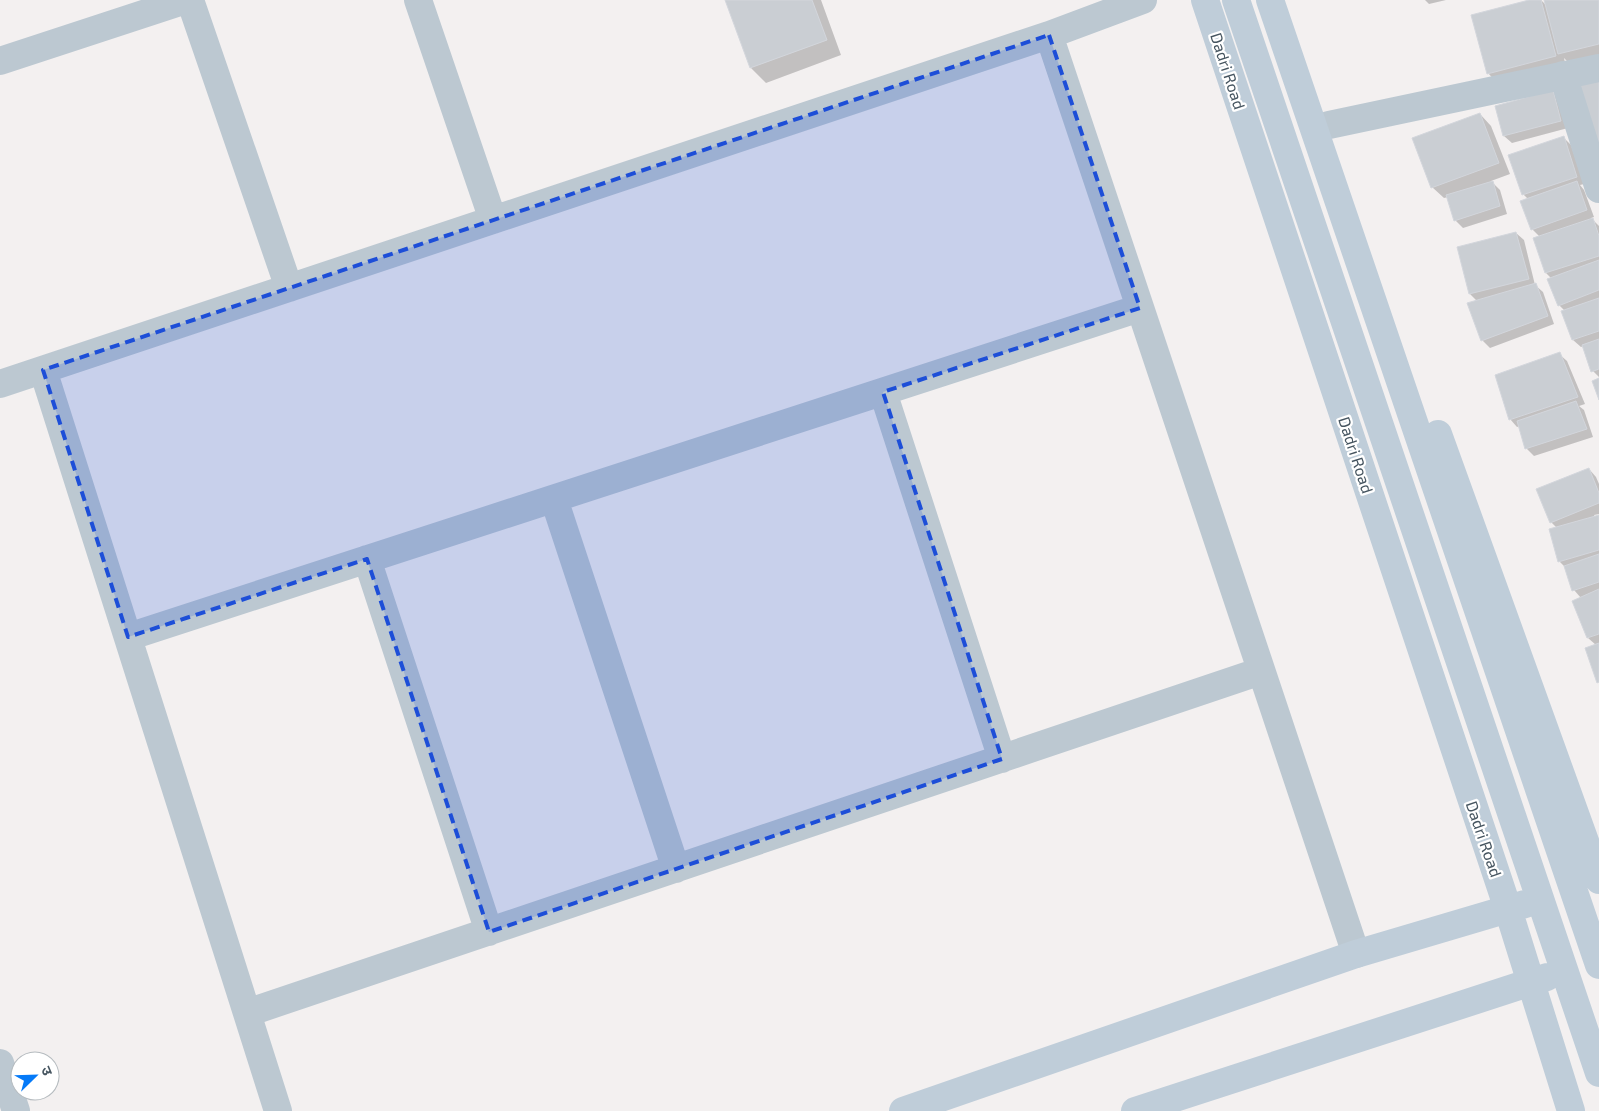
<svg xmlns="http://www.w3.org/2000/svg" width="1599" height="1111" viewBox="0 0 1599 1111" font-family="'Exo 2','Noto Sans Devanagari',sans-serif">
<style>
.shadow{fill:#0003}
.building{fill:#caced3;stroke:#d3d6dc}
.lines{fill:none;stroke-linecap:round;stroke-linejoin:round}
.street{stroke:#bcc8d1;stroke-width:28}
.secondary{stroke:#bfcdd9;stroke-width:28}
.marked{fill:#1d4ed8;fill-opacity:0.2;stroke:#1d4ed8;stroke-width:4;stroke-dasharray:10 6;stroke-linejoin:round}
.labels{text-anchor:middle;stroke-width:4.5;stroke-linejoin:round;paint-order:stroke}
.street-label{font-size:16px;fill:#465560;stroke:#fff}
</style>
<rect width="100%" height="100%" fill="#f3f0f0"/>
<path class="shadow" d="M726 0H821L841 55 766 83 751 68Z
M1425 0H1446L1429 4Z
M1534 0H1541L1546 5 1545 0H1599V58L1571 65 1564 58 1566 67 1499 85 1488 73Z
M1552 91 1560 99 1568 128 1512 143 1504 136 1496 107Z
M1480 114 1491 126 1510 174 1491 181 1500 190 1507 214 1463 228 1455 220 1448 197 1444 198 1432 187Z
M1563 137 1571 145 1584 184 1580 185 1584 190 1594 217 1591 218 1599 226V377L1593 371 1583 346 1581 347 1573 340 1563 312 1565 311 1559 305 1552 279 1546 273 1540 237 1532 229 1528 199 1523 194Z
M1516 233 1524 240 1535 285 1543 292 1554 324 1490 348 1482 340 1477 301 1470 294 1458 248Z
M1559 354 1567 361 1585 404 1579 406 1584 410 1593 437 1534 456 1526 448 1520 426 1517 427 1510 419Z
M1589 469 1596 477 1599 484V514L1594 515 1595 517 1599 516V683L1586 649 1596 645 1588 638 1573 602 1581 598 1574 590 1566 568 1559 561 1557 528 1551 522Z"/>
<path class="building" d="M725 0H812L827 40 750 68Z
M1529 0H1541L1556 56 1487 74 1471 15Z
M1544 0H1599V44L1558 54Z
M1599 80V145L1577 86Z
M1553 90 1561 121 1503 136 1495 106Z
M1480 113 1499 163 1431 188 1412 138Z
M1564 136 1577 177 1522 195 1508 155Z
M1493 181 1500 206 1454 221 1446 195Z
M1577 181 1587 210 1531 230 1520 201Z
M1593 218 1599 236V256L1545 273 1533 238Z
M1516 232 1529 279 1469 294 1457 247Z
M1599 260V290L1558 306 1547 279Z
M1536 283 1548 316 1481 341 1467 303Z
M1599 298V331L1572 340 1561 311Z
M1599 339V369L1591 372 1582 345Z
M1560 352 1578 397 1509 420 1495 375Z
M1599 378V400L1592 381Z
M1576 401 1587 429 1525 449 1517 421Z
M1589 468 1599 493V503L1550 523 1536 489Z
M1599 515V550L1558 562 1549 529Z
M1599 554V582L1572 591 1564 566Z
M1599 589V634L1587 638 1572 601Z
M1599 643V682L1597 683 1585 648Z"/>
<g class="lines">
<path class="street" d="M190 0 289 288
M418 0 493 220
M1049 35 1356 954
M0 61 186 0
M1563 75 1599 189
M1329 125 1599 68
M43 370 278 1111
M0 384 1049 35 1143 0
M883 392 1002 759
M554 499 676 869
M367 559 489 932
M128 637 1140 308
M247 1013 1261 671
M0 1063 16 1111"/>
<path class="secondary" d="M1205 0 1508 909 1571 1111
M1236 0 1599 1073
M1270 0 1599 965
M1438 434 1599 880
M903 1111 1356 954 1525 904
M1135 1111 1547 977"/>
</g>
<path class="marked" d="M1049 35 1140 308 883 392 1002 759 489 932 367 559 128 637 43 370Z"/>
<g class="labels">
<g class="street-label">
<text transform="translate(1228 71) rotate(72)" y="6">Dadri Road</text>
<text transform="translate(1356 455) rotate(72)" y="6">Dadri Road</text>
<text transform="translate(1484 839) rotate(71)" y="6">Dadri Road</text>
</g>
</g>
<g transform="translate(35 1076) rotate(67)"><circle r="24" fill="#ffffff" stroke="#b5bbbf"/>
<path d="M0-4L9 19L0 12L-9 19Z" fill="#057af8"/>
<text y="-8" font-size="14" font-weight="bold" text-anchor="middle" fill="#465560">उ</text>
</g>
</svg>
